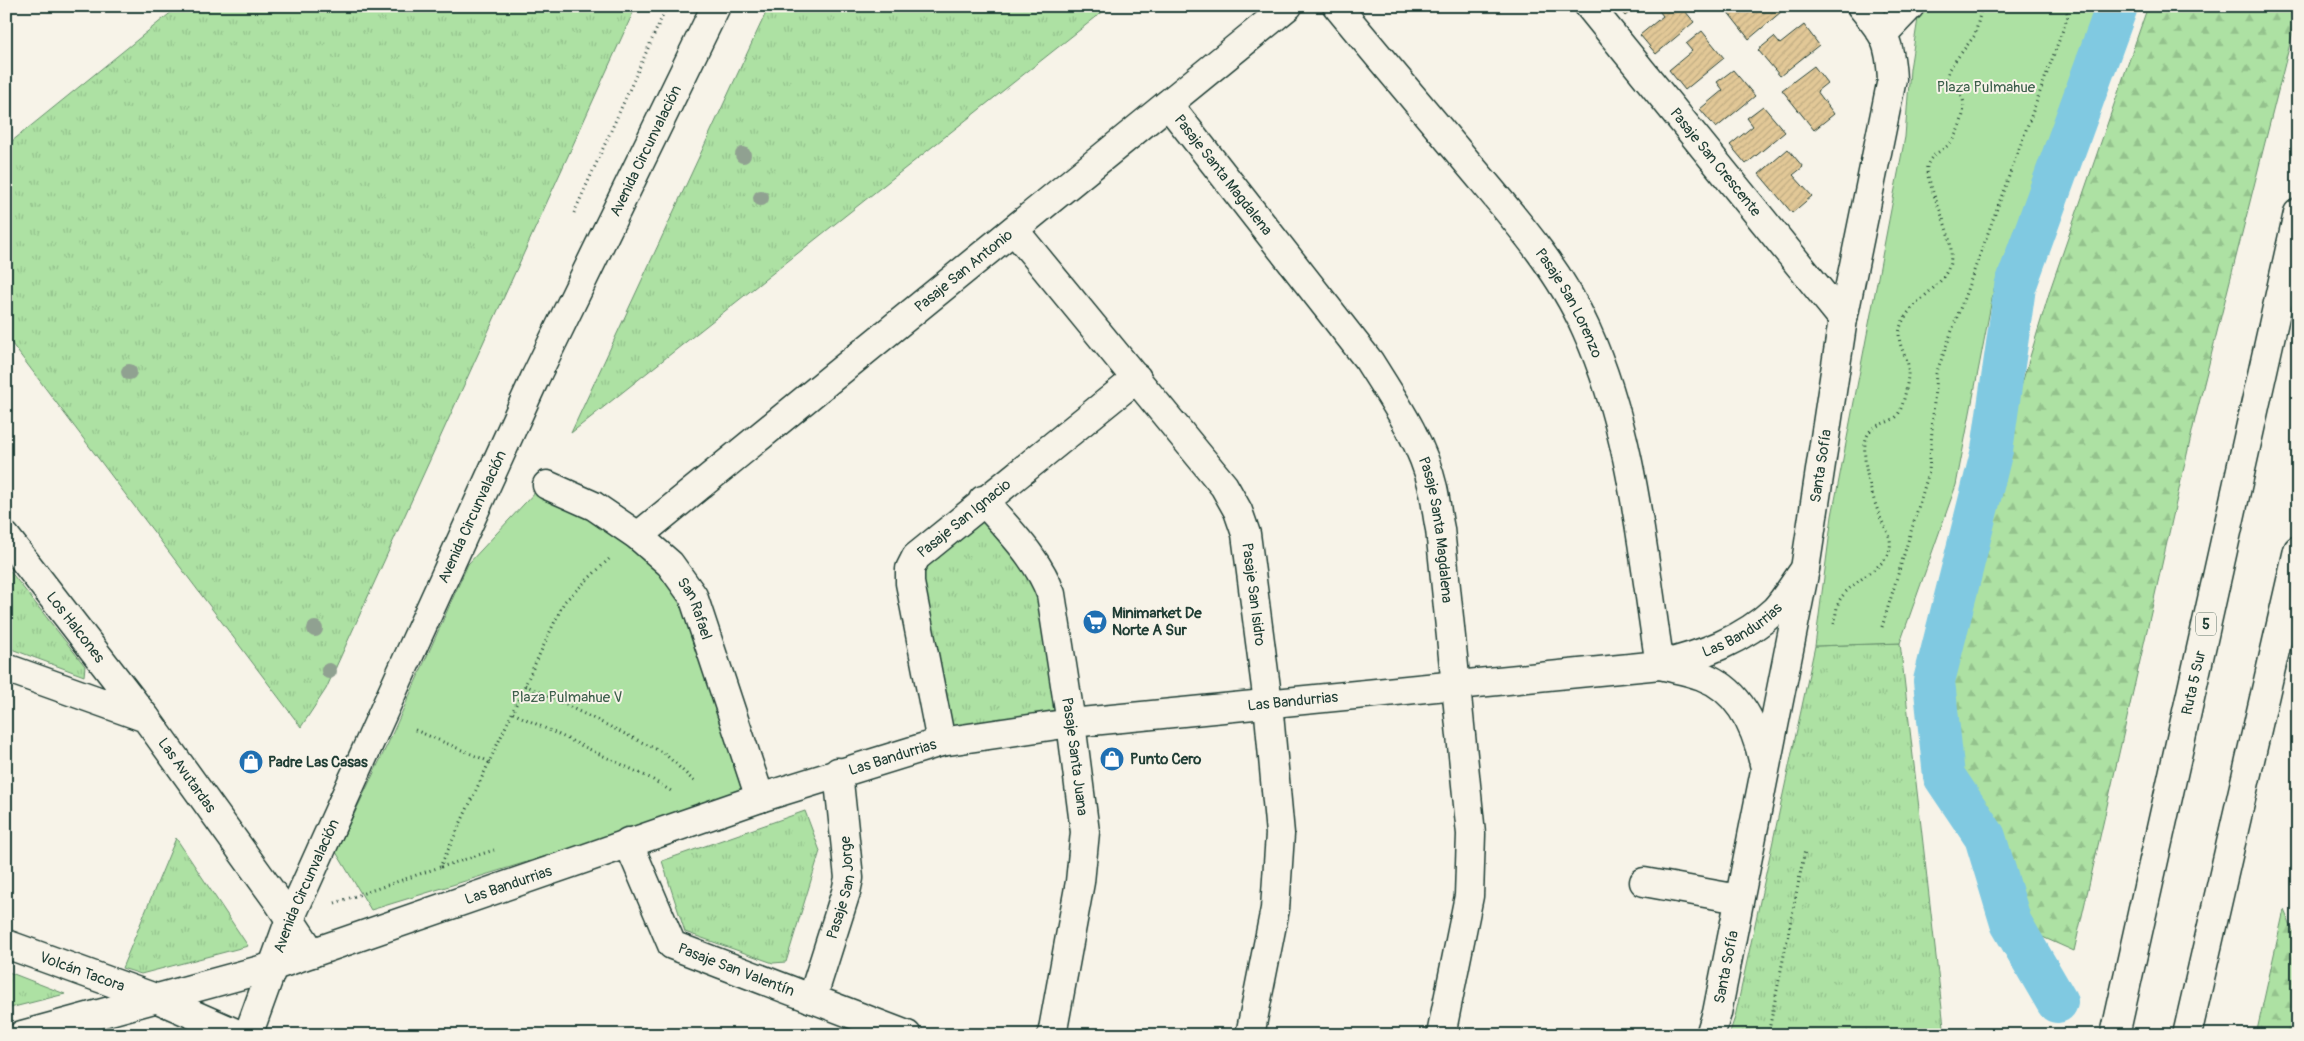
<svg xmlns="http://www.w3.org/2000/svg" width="2304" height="1041" viewBox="0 0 2304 1041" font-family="Pangolin,sans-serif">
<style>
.grass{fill:url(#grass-tufts);stroke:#668f6c}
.forest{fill:url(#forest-firs);stroke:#668f6c}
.park{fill:#ade1a3;stroke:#668f6c}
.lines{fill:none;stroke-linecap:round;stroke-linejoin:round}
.canal{stroke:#80c9e1;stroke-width:42}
.building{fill:url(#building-hatch);stroke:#1f3d34}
.street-casing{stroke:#1f3d34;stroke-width:31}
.secondary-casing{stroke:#1f3d34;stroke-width:31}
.highway-casing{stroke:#1f3d34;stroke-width:31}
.path{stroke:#1f3d34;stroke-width:3;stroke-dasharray:1 4;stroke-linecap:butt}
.street{stroke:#f7f3e8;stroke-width:28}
.secondary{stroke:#f7f3e8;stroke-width:28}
.highway{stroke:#f7f3e8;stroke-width:28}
.tree{fill:#90a191}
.labels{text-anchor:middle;stroke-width:4;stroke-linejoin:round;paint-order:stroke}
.shield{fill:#f7f3e8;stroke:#60746a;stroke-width:1}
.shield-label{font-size:14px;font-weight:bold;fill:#1f3d34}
.park-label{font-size:15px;fill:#3b5e4a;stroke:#f7f3e8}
.street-label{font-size:15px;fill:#1f3d34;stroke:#f7f3e8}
.poi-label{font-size:15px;font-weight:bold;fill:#1f3d34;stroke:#f7f3e8;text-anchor:start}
</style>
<defs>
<pattern id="grass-tufts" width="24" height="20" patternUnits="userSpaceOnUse" patternTransform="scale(1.25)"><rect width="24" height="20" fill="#ade1a3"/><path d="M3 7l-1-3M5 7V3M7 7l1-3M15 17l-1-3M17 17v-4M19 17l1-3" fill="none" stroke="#94c28d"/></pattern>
<pattern id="forest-firs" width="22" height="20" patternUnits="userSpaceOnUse" patternTransform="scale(1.25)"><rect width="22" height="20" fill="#ade1a3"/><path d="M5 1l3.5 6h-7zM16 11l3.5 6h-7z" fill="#94c28d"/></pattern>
<pattern id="building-hatch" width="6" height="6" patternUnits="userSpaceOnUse" patternTransform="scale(1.25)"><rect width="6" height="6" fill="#e2c897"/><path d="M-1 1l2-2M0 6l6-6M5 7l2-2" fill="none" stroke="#c1ad83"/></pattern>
</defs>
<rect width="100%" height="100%" fill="#f7f3e8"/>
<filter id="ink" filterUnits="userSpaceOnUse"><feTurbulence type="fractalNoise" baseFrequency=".02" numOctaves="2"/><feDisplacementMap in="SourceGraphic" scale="10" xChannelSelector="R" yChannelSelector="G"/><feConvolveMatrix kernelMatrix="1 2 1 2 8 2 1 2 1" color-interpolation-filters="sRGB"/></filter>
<g filter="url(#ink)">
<path class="grass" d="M179 6H636L326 689 301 727 6 336V146Z
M769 6H1110L571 433Z
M983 507 1034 567 1064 717 946 736 920 558Z
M6 566 85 666 84 676 6 647Z
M1900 643 1945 1035H1729L1735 1017 1815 646Z
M805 811 820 851 786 962 773 963 685 932 662 861Z
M176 838 248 946 141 974 122 968Z
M6 971 65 994 6 1009Z"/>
<path class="forest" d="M2148 6H2298V12L2195 419 2074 951 2011 923 1985 837 1944 776 1945 639 2051 287Z
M2284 910 2298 943V974L2291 1035H2256Z"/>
<path class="park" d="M1920 6H2098L1994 289 1956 485 1900 643 1815 646 1832 516 1905 137 1910 69Z
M538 489 590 511 688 598 751 793 371 910 336 852 390 739 468 564Z"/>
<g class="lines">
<path class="canal" d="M2057 1002 2011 923 1985 837 1944 776 1934 681 1992 450 2015 287 2117 6"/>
</g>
<path class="building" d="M1617 6H1637L1625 16Z
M1660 6H1681L1694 22 1656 54 1640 35 1663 16 1657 8Z
M1734 6H1788L1749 39 1727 11Z
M1804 25 1819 45 1780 76 1758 50 1774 37 1780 44Z
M1702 31 1724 58 1685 90 1669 70 1692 51 1686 44Z
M1814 66 1827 83 1817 91 1834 114 1814 130 1782 90Z
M1733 70 1755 96 1716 128 1700 109 1723 90 1717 82Z
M1763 106 1785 132 1746 164 1730 145 1753 126 1747 118Z
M1788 149 1803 167 1793 175 1812 196 1792 213 1759 174Z"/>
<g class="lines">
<defs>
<g id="street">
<path id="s1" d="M1337 6C1382 61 1428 115 1473 169 1515 219 1560 270 1586 329 1634 435 1642 552 1660 665"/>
<path id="s2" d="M1589 6 1843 319"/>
<path d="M1884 33 1910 6"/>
<path id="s3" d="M1168 104 1369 361C1394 401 1422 441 1433 488 1436 501 1437 516 1440 529L1471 834 1469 896 1441 1035"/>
<path id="s4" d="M1014 230 1224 486 1238 511 1246 534 1268 703 1280 834 1275 909 1250 1035"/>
<path id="s5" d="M547 485 594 506 638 536 670 564 693 596 760 798"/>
<path id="s6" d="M983 500C1008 530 1038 558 1051 594L1071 723 1085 832 1080 882 1052 1035"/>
<path id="s7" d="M638 536 1288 6"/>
<path id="s8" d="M6 537 146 718"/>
<path d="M1664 666C1676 669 1690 671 1702 676 1740 690 1756 727 1764 764"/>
<path id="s9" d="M6 668 146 718 277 900 312 953"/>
<path id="s10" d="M941 742 910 583V569L916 557 1137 378"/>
<path id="s11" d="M628 842 672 945 907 1035"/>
<path d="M1644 882 1739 899"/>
<path id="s12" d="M6 944 158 999"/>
<path id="s13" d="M271 967 760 798 941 742 1071 723 1660 665C1702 655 1743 640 1775 610 1786 598 1795 582 1805 569"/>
<path id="s14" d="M812 999 846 892 849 878 838 772"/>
<path id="s15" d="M1710 1035 1717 1013 1805 569 1843 319 1892 79C1890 41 1885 35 1861 6"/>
</g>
<g id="secondary">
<path d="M158 999 240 1035"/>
<path d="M22 1035 271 967"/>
<path id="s16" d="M248 1035 290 919 381 717 535 378 716 6"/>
</g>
<g id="highway">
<path id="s17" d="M2115 1035 2298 213"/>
<path d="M2187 1035 2298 550"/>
</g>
</defs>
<use href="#street" class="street-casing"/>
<use href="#secondary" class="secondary-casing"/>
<use href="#highway" class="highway-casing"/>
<path class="path" d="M574 213 667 6
M1834 624C1836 616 1836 605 1841 598 1851 582 1885 567 1889 552 1894 536 1884 529 1879 514 1871 493 1863 466 1865 444 1868 421 1888 426 1897 416 1904 407 1911 372 1907 361 1902 349 1896 339 1901 325 1913 296 1948 288 1951 257 1953 238 1938 208 1932 189 1930 182 1926 173 1927 167 1930 153 1943 152 1950 143 1958 134 1968 109 1962 97 1958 91 1951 86 1946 81L1949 69 1975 35 1982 6
M1882 627 1929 472 1936 374 2068 16 2065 6
M525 685 664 753 697 784
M513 713 650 778 671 791
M415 730 490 762
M441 867 494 850
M335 903 440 867 564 602 609 559
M1768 1035 1805 850"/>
<use href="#street" class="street"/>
<use href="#secondary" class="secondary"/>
<use href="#highway" class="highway"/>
</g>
<g class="tree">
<circle cx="743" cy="155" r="8"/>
<circle cx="761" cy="198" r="8"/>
<circle cx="129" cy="372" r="8"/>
<circle cx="315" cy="629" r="8"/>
<circle cx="329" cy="671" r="8"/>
</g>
</g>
<defs>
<symbol id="supermarket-disc" viewBox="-11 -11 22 22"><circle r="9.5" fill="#1f6fb2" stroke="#f7f3e8"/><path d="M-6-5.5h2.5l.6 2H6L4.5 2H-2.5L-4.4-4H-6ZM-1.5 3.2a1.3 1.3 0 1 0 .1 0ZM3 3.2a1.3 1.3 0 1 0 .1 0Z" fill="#fff"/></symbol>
<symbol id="shop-disc" viewBox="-11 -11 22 22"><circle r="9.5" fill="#1f6fb2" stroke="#f7f3e8"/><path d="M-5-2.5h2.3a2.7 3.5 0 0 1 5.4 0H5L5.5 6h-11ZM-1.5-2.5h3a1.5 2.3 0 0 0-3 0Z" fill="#fff"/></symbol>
</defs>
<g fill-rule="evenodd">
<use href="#supermarket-disc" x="1081" y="608" width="28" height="28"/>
<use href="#shop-disc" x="1098" y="745" width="28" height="28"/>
<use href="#shop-disc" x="237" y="748" width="28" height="28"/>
</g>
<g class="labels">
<rect class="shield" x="2196" y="612.5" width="20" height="23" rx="4"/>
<g class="shield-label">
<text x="2206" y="629">5</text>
</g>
<g class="park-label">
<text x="1986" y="92">Plaza Pulmahue</text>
<text x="567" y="702">Plaza Pulmahue V</text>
</g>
<g class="street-label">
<text dy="5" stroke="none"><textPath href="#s16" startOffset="970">Avenida Circunvalación</textPath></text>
<text dy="5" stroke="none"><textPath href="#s2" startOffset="201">Pasaje San Crescente</textPath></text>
<text dy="5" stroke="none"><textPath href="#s3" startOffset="90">Pasaje Santa Magdalena</textPath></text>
<text dy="5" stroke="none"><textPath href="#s7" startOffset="420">Pasaje San Antonio</textPath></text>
<text dy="5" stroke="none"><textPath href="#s1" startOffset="378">Pasaje San Lorenzo</textPath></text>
<text dy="5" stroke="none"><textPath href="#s15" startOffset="580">Santa Sofía</textPath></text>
<text dy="5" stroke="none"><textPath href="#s16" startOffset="565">Avenida Circunvalación</textPath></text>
<text dy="5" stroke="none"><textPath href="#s10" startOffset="251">Pasaje San Ignacio</textPath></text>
<text dy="5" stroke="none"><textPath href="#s3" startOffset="511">Pasaje Santa Magdalena</textPath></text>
<text dy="5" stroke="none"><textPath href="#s4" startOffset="445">Pasaje San Isidro</textPath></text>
<text dy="5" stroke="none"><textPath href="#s5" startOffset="199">San Rafael</textPath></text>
<text dy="5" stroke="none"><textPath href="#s8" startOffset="114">Los Halcones</textPath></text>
<text dy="5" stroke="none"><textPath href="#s13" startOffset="1520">Las Bandurrias</textPath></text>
<text dy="5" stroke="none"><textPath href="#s17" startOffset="361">Ruta 5 Sur</textPath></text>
<text dy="5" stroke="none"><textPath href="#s13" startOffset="1061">Las Bandurrias</textPath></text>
<text dy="5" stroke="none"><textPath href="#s13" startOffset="656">Las Bandurrias</textPath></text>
<text dy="5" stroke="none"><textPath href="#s6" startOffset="281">Pasaje Santa Juana</textPath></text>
<text dy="5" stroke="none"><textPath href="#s9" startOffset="219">Las Avutardas</textPath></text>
<text dy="5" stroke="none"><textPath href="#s13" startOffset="251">Las Bandurrias</textPath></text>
<text dy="5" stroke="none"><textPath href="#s16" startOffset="160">Avenida Circunvalación</textPath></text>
<text dy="5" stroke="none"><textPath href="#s14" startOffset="116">Pasaje San Jorge</textPath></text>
<text dy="5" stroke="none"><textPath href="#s15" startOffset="70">Santa Sofía</textPath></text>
<text dy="5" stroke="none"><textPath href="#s11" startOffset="181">Pasaje San Valentín</textPath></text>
<text dy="5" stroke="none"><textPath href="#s12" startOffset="81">Volcán Tacora</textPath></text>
</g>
<g class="poi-label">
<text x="1112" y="618">Minimarket De<tspan x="1112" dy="17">Norte A Sur</tspan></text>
<text x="1130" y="764">Punto Cero</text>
<text x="268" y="767">Padre Las Casas</text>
</g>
</g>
<rect width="2304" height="1041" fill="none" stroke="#f7f3e8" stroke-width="25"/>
<rect x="12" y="12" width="2279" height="1016" fill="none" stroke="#1f3d34" stroke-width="2" filter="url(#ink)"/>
</svg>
